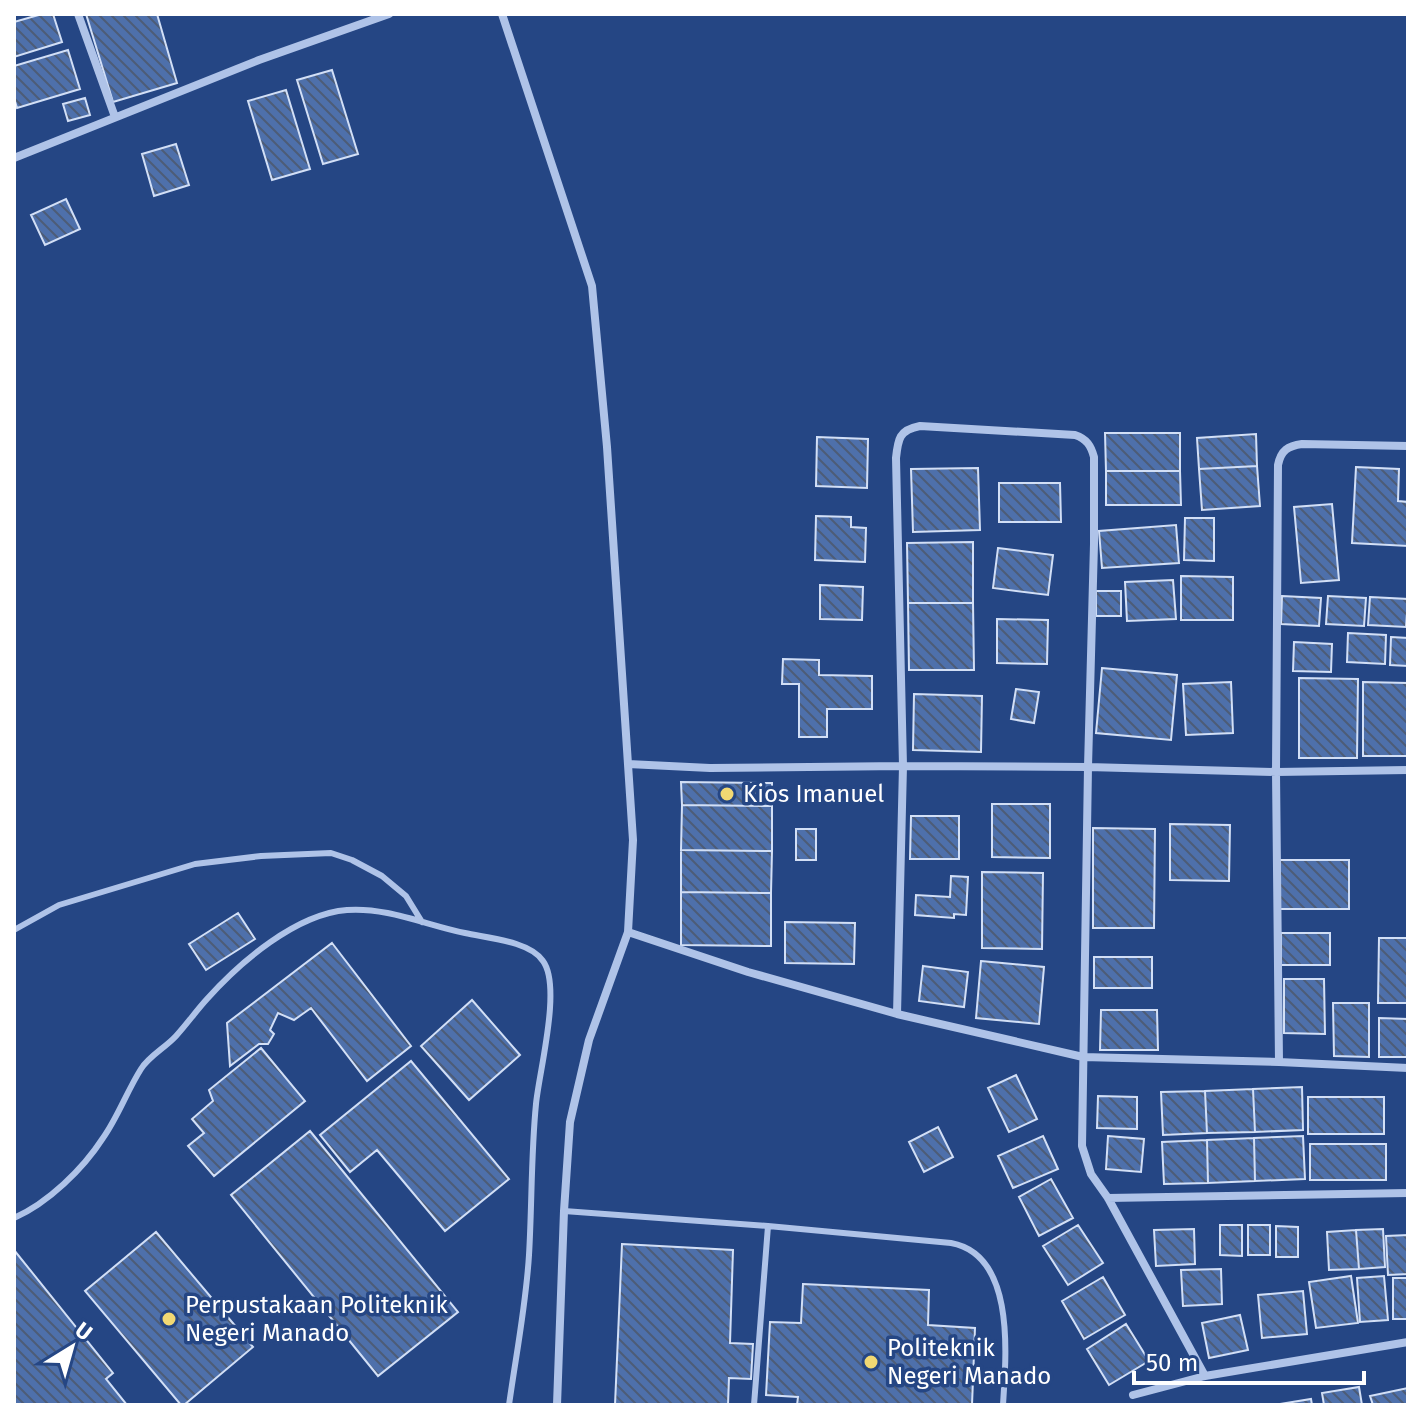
<svg xmlns="http://www.w3.org/2000/svg" width="1422" height="1419" viewBox="0 0 1422 1419" font-family="'Fira Sans',sans-serif">
<style>
.building{fill:url(#building-back-hatch);stroke:#d2dff6;stroke-width:2}
.lines{fill:none;stroke-linecap:round;stroke-linejoin:round}
.lane{stroke:#afc3e8;stroke-width:6}
.street{stroke:#afc3e8;stroke-width:8}
.poi-dot{fill:#f1d873;stroke:#254684;stroke-width:3}
.labels{text-anchor:middle;stroke-width:7;stroke-linejoin:round;paint-order:stroke}
.poi-label{font-size:24px;fill:#fff;stroke:#254684;text-anchor:start}
</style>
<defs>
<pattern id="building-back-hatch" width="6" height="6" patternUnits="userSpaceOnUse" patternTransform="scale(2)"><rect width="6" height="6" fill="#4e70ab"/><path d="M-1 5l2 2M0 0l6 6M5-1l2 2" fill="none" stroke="#4d5c77"/></pattern>
</defs>
<rect width="100%" height="100%" fill="#254684"/>
<path class="building" d="M42 14H53L62 42 14 57V22Z
M86 14H157L177 83 113 102Z
M68 50 80 89 17 108 14 98V66Z
M332 70 358 154 323 164 297 80Z
M286 90 310 169 272 180 248 101Z
M85 98 90 115 68 121 63 104Z
M176 144 189 185 154 196 142 154Z
M66 199 80 229 45 245 31 215Z
M1105 433H1180V471H1106Z
M1256 434 1257 466 1199 469 1197 438Z
M817 437 868 439 867 488 816 486Z
M1257 466 1260 506 1202 510 1199 469Z
M1356 467 1399 469 1398 501 1408 502V546L1352 543Z
M978 468 980 530 913 532 911 469Z
M1106 471H1180L1181 505H1106Z
M999 483H1060L1061 522H999Z
M1332 504 1339 580 1301 583 1294 507Z
M816 516 851 517V527L866 528 865 562 815 560Z
M1185 518H1214V561L1184 560Z
M1176 525 1179 563 1102 568 1099 531Z
M973 542V603H908L907 543Z
M998 548 1053 555 1048 595 993 588Z
M1181 576 1233 577V620H1181Z
M1173 580 1176 619 1127 621 1125 582Z
M820 585 863 587 862 620 820 619Z
M1096 591H1121V616H1096Z
M1282 596 1321 598 1319 626 1281 624Z
M1328 596 1366 598 1364 626 1326 624Z
M1370 597 1408 599 1406 627 1368 625Z
M908 603H973L974 670H909Z
M997 619 1048 620 1047 664 997 663Z
M1348 633 1386 635 1385 664 1347 662Z
M1391 637 1408 638V666L1390 665Z
M1294 642 1332 644 1331 672 1293 671Z
M783 659 819 660V675L872 676V709H827V737H799V684H782Z
M1102 668 1177 675 1171 740 1096 733Z
M1299 678 1358 679 1357 758H1299Z
M1231 682 1233 733 1186 735 1183 684Z
M1363 682 1408 683V756H1363Z
M1016 689 1039 692 1034 723 1011 719Z
M914 694 982 696 981 752 913 750Z
M681 782 772 783V806L682 805Z
M992 804H1050V858L992 857Z
M682 805 772 806V851L681 850Z
M911 816H959V859H910Z
M1170 824 1230 825 1229 881 1170 880Z
M1093 828 1155 829 1154 928H1093Z
M796 829H816V860H796Z
M681 850 772 851 771 893 681 892Z
M1280 860H1349V909H1280Z
M982 872 1043 873 1042 949 982 948Z
M951 876 968 877 966 915 954 914V918L915 915 916 895 950 897Z
M681 892 771 893V946L681 945Z
M238 913 255 939 206 970 189 944Z
M785 922 855 923 854 964 785 963Z
M1281 933H1330V965H1281Z
M1379 938H1408V1003H1378Z
M332 943 411 1046 367 1081 311 1008 294 1020 278 1013 270 1030 274 1034 268 1044H259L230 1066 227 1023Z
M1094 957H1152V988H1094Z
M981 961 1044 967 1039 1024 976 1018Z
M923 966 968 972 964 1007 919 1001Z
M1284 979H1324L1325 1034 1284 1033Z
M472 1000 520 1055 469 1100 421 1046Z
M1333 1003H1369V1057L1334 1056Z
M1101 1010H1157L1158 1050H1100Z
M1379 1018 1408 1019V1057H1379Z
M261 1048 305 1101 214 1176 188 1146 204 1133 192 1119 213 1101 209 1090Z
M411 1061 509 1179 445 1231 377 1150 350 1172 320 1135Z
M1016 1075 1037 1119 1009 1132 988 1088Z
M1302 1087 1303 1130 1255 1132 1253 1089Z
M1253 1089 1255 1132 1207 1133 1205 1091Z
M1205 1091 1207 1133 1163 1135 1161 1092Z
M1098 1096 1137 1097V1129L1097 1128Z
M1308 1097H1384V1134H1308Z
M938 1127 953 1157 924 1172 909 1142Z
M310 1131 458 1312 378 1376 231 1195Z
M1043 1136 1058 1169 1013 1188 998 1156Z
M1108 1136 1144 1139 1141 1172 1106 1169Z
M1303 1136 1305 1179 1255 1181 1254 1138Z
M1254 1138 1255 1181 1208 1183 1207 1140Z
M1207 1140 1208 1183 1164 1184 1162 1142Z
M1310 1144H1386V1180H1310Z
M1051 1179 1073 1218 1039 1236 1019 1197Z
M1078 1225 1103 1263 1068 1285 1043 1246Z
M1220 1225H1242V1256L1220 1255Z
M1248 1225H1270V1255H1248Z
M1276 1226 1298 1227V1257H1276Z
M1194 1229 1195 1264 1156 1266 1154 1230Z
M1383 1229 1385 1267 1359 1269 1356 1230Z
M1356 1230 1359 1269 1329 1270 1327 1232Z
M156 1232 253 1347 184 1405H181L85 1291Z
M1408 1235V1274L1388 1275 1386 1236Z
M622 1244 733 1250 730 1343 753 1344 751 1379 729 1378 728 1405H615Z
M14 1250 113 1373 106 1379 127 1405H14Z
M1221 1269 1222 1304 1183 1306 1181 1270Z
M1351 1276 1358 1323 1316 1328 1309 1282Z
M1384 1276 1388 1320 1360 1322 1357 1278Z
M1103 1277 1125 1315 1084 1339 1062 1301Z
M1393 1278H1408V1319H1393Z
M803 1284 929 1290 928 1325 975 1328 972 1405H797L798 1397 766 1395 770 1322 801 1323Z
M1303 1291 1307 1334 1262 1338 1258 1295Z
M1240 1315 1248 1350 1209 1358 1202 1323Z
M1126 1324 1149 1361 1109 1385 1087 1349Z
M1359 1387 1362 1405H1324L1322 1393Z
M1408 1388V1405H1373L1370 1396Z
M1311 1399 1312 1405H1274Z"/>
<g class="lines">
<path class="lane" d="M14 930 59 905 195 864 261 856 331 853 352 860 382 876 406 896 422 922
M564 1211 768 1226 754 1405
M14 1218C48 1203 83 1169 103 1138 118 1117 127 1091 141 1069 149 1056 165 1048 176 1036 187 1024 196 1011 207 999 240 962 296 914 347 910 387 907 426 925 465 933 487 938 530 941 543 961 562 987 539 1072 536 1104 531 1154 532 1205 529 1255 526 1305 516 1355 509 1405
M768 1226 951 1243C1016 1255 1006 1356 1003 1405"/>
<path class="street" d="M78 14 115 117
M502 14 592 286 607 447 633 840 628 932 589 1040 570 1122 564 1211 557 1405
M14 158 259 60 389 14
M628 764 710 768 903 766 1088 767 1276 772 1408 770
M628 932 748 972 897 1014
M1279 1062 1276 772 1278 465C1281 450 1288 446 1302 444L1408 446
M1108 1198 1408 1193
M1205 1376 1108 1198 1091 1174 1082 1146 1088 767 1094 544V457C1091 446 1087 439 1075 435L920 426C899 430 898 439 896 458L903 766 897 1014 1083 1057 1279 1062 1408 1068
M1133 1395 1205 1376 1408 1342"/>
</g>
<g class="poi-dot">
<circle cx="727" cy="794" r="8"/>
<circle cx="169" cy="1319" r="8"/>
<circle cx="871" cy="1362" r="8"/>
</g>
<g class="labels">
<g class="poi-label">
<text x="743" y="802">Kios Imanuel</text>
<text x="185" y="1313">Perpustakaan Politeknik<tspan x="185" dy="28">Negeri Manado</tspan></text>
<text x="887" y="1356">Politeknik<tspan x="887" dy="28">Negeri Manado</tspan></text>
</g>
</g>
<rect width="1422" height="1419" fill="none" stroke="#ffffff" stroke-width="32"/>
<g transform="translate(72 1347) rotate(37)" stroke="#254684" stroke-width="6" paint-order="stroke">
<path d="M0-6L14 30L0 20L-14 30Z" fill="#ffffff"/>
<text y="-12" font-size="22" font-weight="bold" text-anchor="middle" fill="#ffffff">U</text>
</g>
<path d="M1134 1371v12h230v-12" fill="none" stroke="#ffffff" stroke-width="4"/>
<text x="1146" y="1371" font-size="24" fill="#ffffff" stroke="#254684" stroke-width="6" paint-order="stroke">50 m</text>
</svg>
